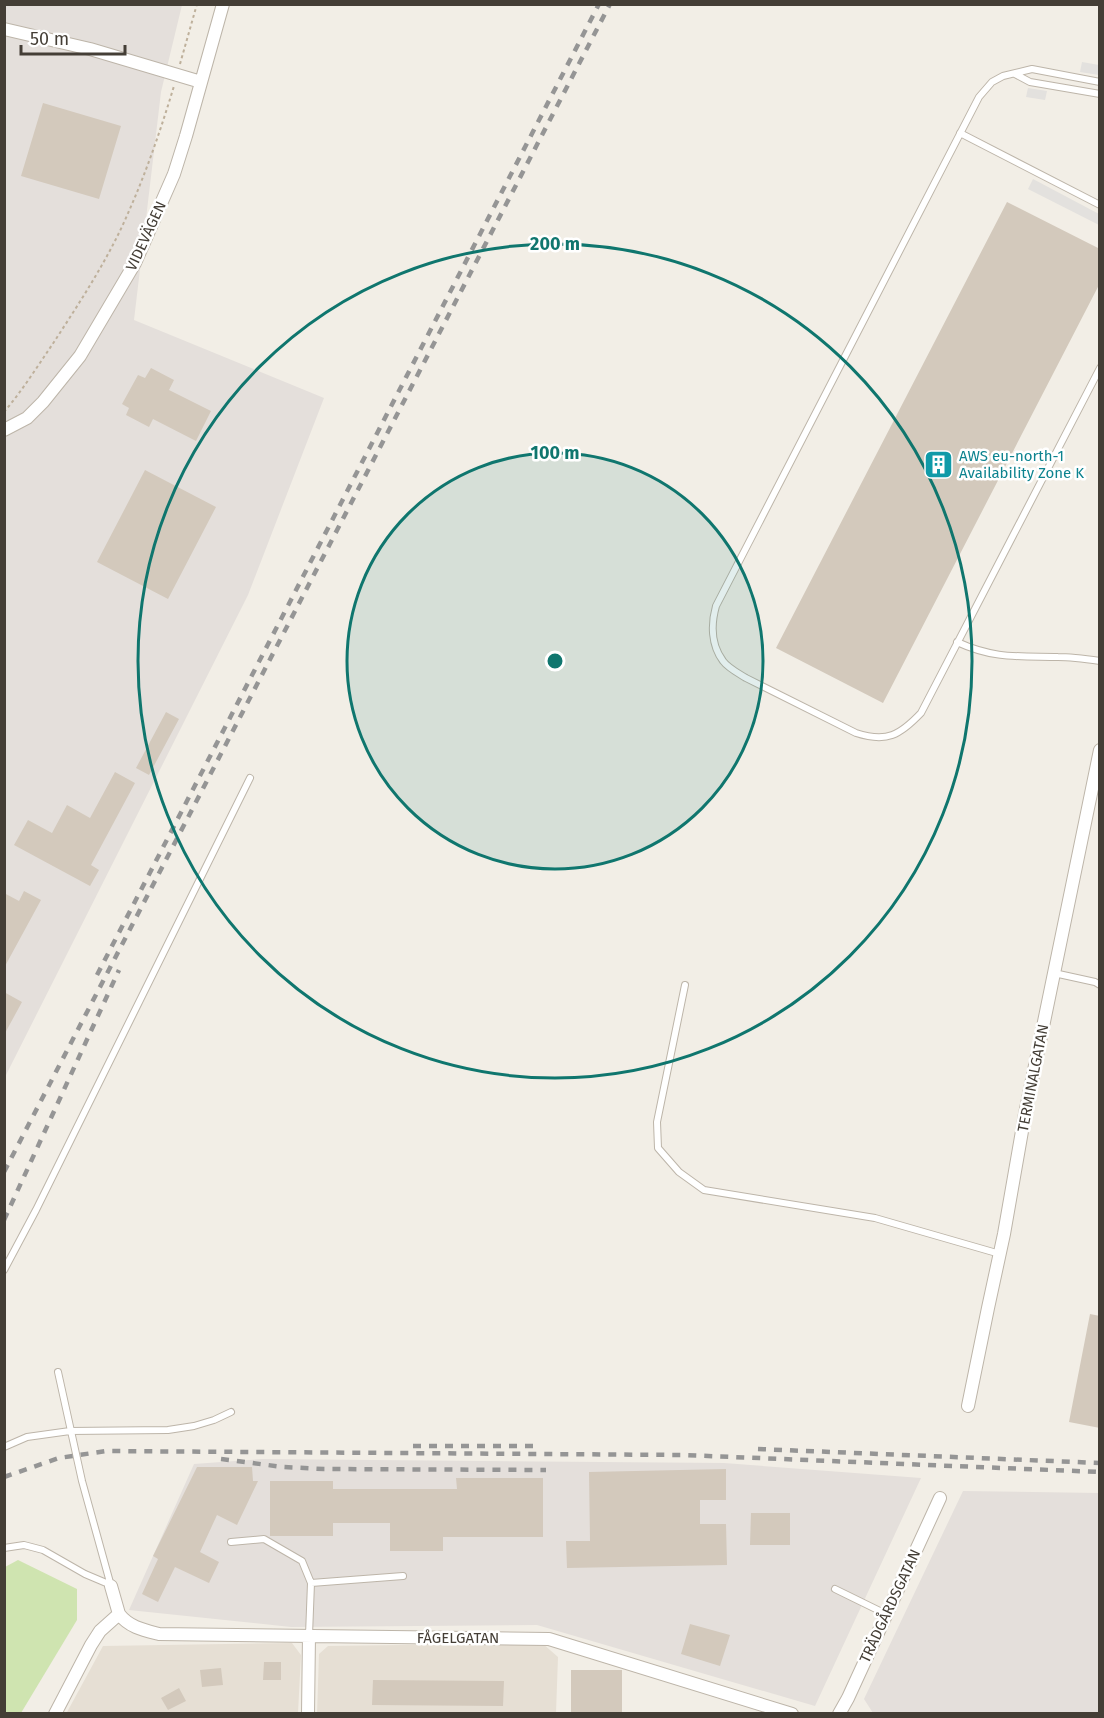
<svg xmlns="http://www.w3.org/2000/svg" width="1104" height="1718" viewBox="0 0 1104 1718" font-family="'Fira Sans',sans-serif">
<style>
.residential{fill:#e6dfd4}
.industrial{fill:#e4dfdb}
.green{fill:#cfe4b0}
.parking{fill:#e3e1de}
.building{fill:#d3c9bc}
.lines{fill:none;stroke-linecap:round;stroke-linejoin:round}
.lane-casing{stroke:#bdb5a9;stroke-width:8}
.street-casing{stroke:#bdb5a9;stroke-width:14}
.path{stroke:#beb09b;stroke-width:2;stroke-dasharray:3 3;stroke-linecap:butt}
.lane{stroke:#fff;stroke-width:6}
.street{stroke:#fff;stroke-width:12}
.rail{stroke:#959595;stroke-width:4.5;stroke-dasharray:8 8;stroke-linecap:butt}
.ring{fill:none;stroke:#0f766e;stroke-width:3}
.labels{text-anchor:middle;stroke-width:5;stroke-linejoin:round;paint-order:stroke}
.street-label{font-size:15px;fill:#443e36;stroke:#fff}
.culture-label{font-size:15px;fill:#0d838f;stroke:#fff;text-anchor:start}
.centre{fill:#0f766e;stroke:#fff;stroke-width:3}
.ring-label{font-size:18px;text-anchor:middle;font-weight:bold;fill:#0f766e;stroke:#fff;stroke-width:5;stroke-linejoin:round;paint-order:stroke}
</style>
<rect width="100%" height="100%" fill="#f2eee6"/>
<path class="residential" d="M292 1643 301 1655 298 1713 66 1714 103 1646Z
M542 1643 558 1657 556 1713 317 1714 319 1654 328 1646Z"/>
<path class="industrial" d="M5 5H182L161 92 134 320 324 398 248 595 5 1077Z
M262 1459 724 1463 921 1478 815 1706 537 1625 291 1627 129 1610 194 1464Z
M963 1491 1099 1493V1713H873L864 1699Z"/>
<path class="green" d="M18 1560 77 1589V1620L21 1713H5V1567Z"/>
<path class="parking" d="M1082 62 1099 65V75L1080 72Z
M1028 88 1047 91 1045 100 1026 97Z
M1033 179 1099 214V225L1028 189Z"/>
<path class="building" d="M43 103 121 126 99 199 21 176Z
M1007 202 1100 249V283L883 703 776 648Z
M151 368 174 380 169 390 211 411 196 441 153 419 149 427 126 415 129 408 122 404 138 375 145 378Z
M145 470 216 507 168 599 97 562Z
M166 712 179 719 149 775 136 768Z
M115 772 135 783 91 865 99 870 90 886 14 845 28 820 52 833 67 805 90 818Z
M24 891 41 900 4 968V893L19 901Z
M4 992 22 1002 4 1035Z
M1090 1314 1100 1316V1428L1069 1422Z
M197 1467H252L253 1481H258L237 1525 217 1515 200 1552 219 1562 209 1583 175 1567 158 1602 142 1594 158 1559 153 1556Z
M726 1469V1500H700V1524H726L727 1565 567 1568 566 1541H590L589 1472Z
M456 1478H543V1537H443V1551H390V1523H333V1536H270V1481H333V1489H457Z
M751 1513H790V1545H750Z
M690 1624 730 1635 720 1666 681 1654Z
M264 1662H281V1680H263Z
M221 1668 223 1685 202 1687 200 1670Z
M571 1670H622V1713H571Z
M373 1680 504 1681 503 1706 372 1705Z
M179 1688 186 1701 168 1710 161 1698Z"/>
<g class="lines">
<defs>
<path id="lane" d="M1015 74 1030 82 1100 94
M1100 82 1032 69 1003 76 992 82 979 97 716 606C711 624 711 645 723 661 728 668 738 673 746 678L856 733C887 743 900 735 921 713L1100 368
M960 133 1100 205
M957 642C994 659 1018 656 1058 657 1071 657 1086 659 1100 661
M1054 973 1095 982 1100 985
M685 985 657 1122 658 1148 679 1172 704 1190 875 1218 1000 1254
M4 1270 36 1210 250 778
M58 1372 82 1481 111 1586
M4 1447 27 1437 70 1431 168 1430 194 1426 214 1420 231 1412
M231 1542 264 1539 302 1561 311 1583 309 1635
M4 1548 24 1545 43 1550 85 1574 111 1585
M311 1583 403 1576
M835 1589 886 1614"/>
<path id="street" d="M4 29 90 49 201 82
M4 430 27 418 43 402 80 356 135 263 174 174 186 136 223 4
M968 1406 988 1308 1004 1234 1025 1114 1100 750
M119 1614C129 1627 143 1630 159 1634L549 1639 792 1714
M55 1714 91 1645 100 1631 119 1614 111 1586
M308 1714 309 1635
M839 1714 848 1698 940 1498"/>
</defs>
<use href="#lane" class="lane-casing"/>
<use href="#street" class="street-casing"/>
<path class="path" d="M180 64 197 4
M4 412C22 391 37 367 52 345 80 302 109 258 129 211 147 170 161 129 174 86"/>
<use href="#lane" class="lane"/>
<use href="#street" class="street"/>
<path class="rail" d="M97 975 599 4
M4 1172 610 4
M4 1220 119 970
M413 1446H539
M758 1449 1100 1463
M221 1459 283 1467 324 1469 546 1470
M4 1477 59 1458 106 1451 684 1455 1100 1472"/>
</g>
<circle cx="555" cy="661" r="208" fill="#0f766e" fill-opacity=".12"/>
<g class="ring">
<circle cx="555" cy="661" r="208"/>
<circle cx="555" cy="661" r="417"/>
</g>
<defs>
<symbol id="building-square" viewBox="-11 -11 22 22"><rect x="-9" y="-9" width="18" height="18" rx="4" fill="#0f9aa8" stroke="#fff"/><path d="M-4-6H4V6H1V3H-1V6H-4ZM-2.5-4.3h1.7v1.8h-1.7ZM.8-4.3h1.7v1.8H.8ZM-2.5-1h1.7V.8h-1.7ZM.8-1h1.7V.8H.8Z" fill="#fff"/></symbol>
</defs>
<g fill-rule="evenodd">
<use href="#building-square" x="922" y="448" width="33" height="33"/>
</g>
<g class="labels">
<g class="street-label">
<text transform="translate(146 236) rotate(-65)" y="5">VIDEVÄGEN</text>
<text transform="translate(1033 1078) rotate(-79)" y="5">TERMINALGATAN</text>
<text transform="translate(890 1606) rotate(-65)" y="5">TRÄDGÅRDSGATAN</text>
<text x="458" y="1643">FÅGELGATAN</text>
</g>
<g class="culture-label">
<text x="959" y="461">AWS eu-north-1<tspan x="959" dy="17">Availability Zone K</tspan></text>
</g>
</g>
<circle cx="555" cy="661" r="9" class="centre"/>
<g class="ring-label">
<text x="555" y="250">200 m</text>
<text x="555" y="459">100 m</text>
</g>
<rect width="1104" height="1718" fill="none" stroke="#443e36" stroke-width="12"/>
<path d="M21 45v9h104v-9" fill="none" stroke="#443e36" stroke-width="3"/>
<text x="30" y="45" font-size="18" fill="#443e36" stroke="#ffffff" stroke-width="4.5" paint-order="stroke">50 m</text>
</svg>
